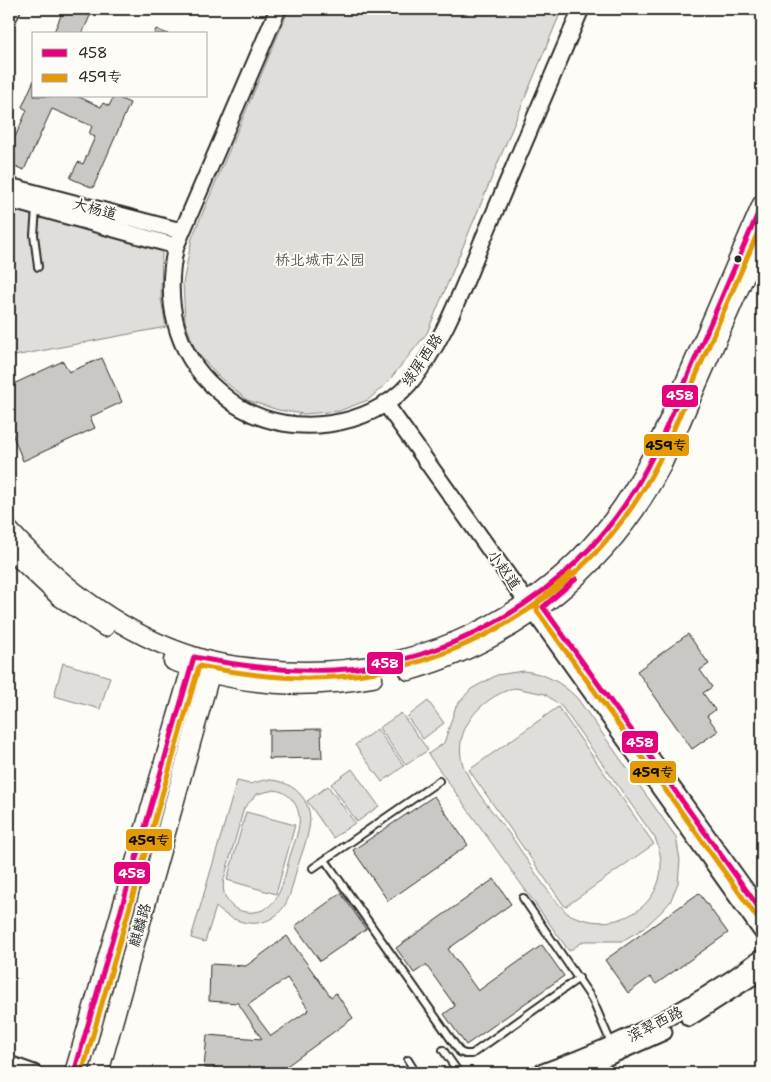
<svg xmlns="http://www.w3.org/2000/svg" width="771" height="1082" viewBox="0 0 771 1082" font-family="'Shantell Sans','LXGW WenKai TC',sans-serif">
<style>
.green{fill:#dfdeda;stroke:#858482;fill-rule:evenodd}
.building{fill:#c9c8c4;stroke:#2b2b2b;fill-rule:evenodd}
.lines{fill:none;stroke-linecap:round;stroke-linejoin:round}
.service-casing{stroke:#2b2b2b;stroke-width:10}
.tertiary-casing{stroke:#2b2b2b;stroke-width:19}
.secondary-casing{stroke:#2b2b2b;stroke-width:21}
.service{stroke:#fdfcf7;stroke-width:6}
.tertiary{stroke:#fdfcf7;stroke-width:15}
.secondary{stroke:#fdfcf7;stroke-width:18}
.bus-1-casing{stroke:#fdfcf7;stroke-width:9}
.bus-2-casing{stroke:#fdfcf7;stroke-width:9}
.bus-1{stroke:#e5007d;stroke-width:5}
.bus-2{stroke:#e39a04;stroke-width:5}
.bus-dot{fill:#2b2b2b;stroke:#fdfcf7;stroke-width:2}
.labels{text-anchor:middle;stroke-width:4;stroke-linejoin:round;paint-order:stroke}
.street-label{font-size:15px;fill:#2b2b2b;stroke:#fdfcf7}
.park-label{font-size:15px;fill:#585857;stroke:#fdfcf7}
.line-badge{stroke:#fdfcf7;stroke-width:2}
.badge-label{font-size:14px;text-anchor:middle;font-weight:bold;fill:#fff}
.pale-badge-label{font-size:14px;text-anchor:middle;font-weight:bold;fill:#111}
</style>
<rect width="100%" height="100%" fill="#fdfcf7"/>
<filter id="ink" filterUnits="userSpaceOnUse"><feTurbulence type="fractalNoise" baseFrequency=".02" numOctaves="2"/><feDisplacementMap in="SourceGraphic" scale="10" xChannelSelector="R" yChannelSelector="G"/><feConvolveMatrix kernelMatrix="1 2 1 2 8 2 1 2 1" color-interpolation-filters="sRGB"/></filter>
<g filter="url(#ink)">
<path class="green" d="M289 9H562L427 333 387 383 368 400 339 411 304 414 278 410 247 400 217 375 195 350 185 321 183 283 192 238Z
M9 209 162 246 161 299 166 327 9 357Z
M63 663 110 677 100 709 54 696Z
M523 671C545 673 561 682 577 698L676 837 680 860 678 883 670 902 662 911 644 928 622 941H584L569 951 428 754 444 743 456 706 471 689 497 675ZM515 688 545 694 562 707 655 838C680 895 622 942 567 913 546 892 530 864 513 839 498 818 479 797 467 774 446 736 479 697 515 688Z
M428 701 444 723 423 739 407 717Z
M558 707 654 844 565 907 469 770Z
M401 713 428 750 406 765 379 728Z
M377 729 404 766 382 782 355 745Z
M352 769 379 806 357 822 331 784Z
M264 780C290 778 315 799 309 828 307 840 302 853 298 865 294 877 292 893 285 905 268 932 236 926 216 907L205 942 191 938 237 781 250 784ZM274 790C287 791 297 802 299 815 301 827 294 843 290 856 284 876 281 910 254 912 246 913 238 911 232 906 224 899 222 889 224 879L244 808 257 794Z
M328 786 355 823 333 838 307 801Z
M246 812 295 825 276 894 227 880Z"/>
<path class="building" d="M64 9H93L82 34H53Z
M156 29 168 34H154Z
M34 80V96H77L101 107 103 103 109 106 114 96 130 103 93 188 70 178 78 162 83 164 95 137 89 134 92 126 52 109 24 170 9 164V142L12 144 27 110 22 107Z
M102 358 122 402 90 417 95 428 23 461 9 426V386L63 361 69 372Z
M688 634 709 664 700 670 712 687 703 693 715 710 707 716 718 731 692 749 637 671Z
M321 729 322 758 269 759V730Z
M434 796 468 845 388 901 353 850Z
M494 879 511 904 448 949 478 991 542 945 564 976 466 1045 444 1014 455 1006 426 965 414 973 396 948Z
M341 893 366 929 320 961 295 926Z
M699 893 728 933 656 984 650 977 628 993 605 960Z
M287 936 331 997 336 993 353 1018 277 1073 204 1068 207 1035 262 1039 238 1003 209 1001 210 964 246 966ZM287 978 309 1010 271 1036 248 1005Z"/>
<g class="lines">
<defs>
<path id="service" d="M36 209 34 235 38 267
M325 860 460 1052 465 1054H472L579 978
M313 868 439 781
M523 898 592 999 612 1045
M443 1050 459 1073
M408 1060 416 1073"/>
<path id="tertiary" d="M278 9 176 246C164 299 174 352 216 389 224 396 232 403 241 408 292 438 370 428 409 384 444 343 463 286 484 237 516 161 549 85 581 9
M9 186 181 231
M9 200 176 246
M385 403 762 932
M652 759 762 912
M689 1018 762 971
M9 1064 34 1073
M540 1073C620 1045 694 1008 762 957
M572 1073 664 1032"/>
<path id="secondary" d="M9 14 11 9
M9 530C59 585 121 633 193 656 216 664 241 667 265 669 400 682 528 629 612 521 646 477 667 424 689 373 714 316 738 260 762 204
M9 549 60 597 105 627
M173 661C237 686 306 690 373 678
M409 671C519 639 609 567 662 465L762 237
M74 1073 194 658
M99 1073 213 664"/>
</defs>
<use href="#service" class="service-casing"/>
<use href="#tertiary" class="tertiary-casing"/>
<use href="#secondary" class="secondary-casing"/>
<use href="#service" class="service"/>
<use href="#tertiary" class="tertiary"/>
<use href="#secondary" class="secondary"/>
<defs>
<path id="bus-1" d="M576 579 543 607 762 912
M74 1073 194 657C240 666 285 672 333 670 451 665 571 593 633 492 657 453 674 409 692 366 715 312 739 258 762 204"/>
<path id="bus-2" d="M571 573 538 602 537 611 756 916
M82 1073 199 666C244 674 290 681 336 677 456 668 572 601 638 498 663 459 680 414 698 371 719 321 741 272 762 223"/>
</defs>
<use href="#bus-1" class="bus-1-casing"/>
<use href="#bus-2" class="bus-2-casing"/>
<use href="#bus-1" class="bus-1"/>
<use href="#bus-2" class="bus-2"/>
</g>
</g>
<circle class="bus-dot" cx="738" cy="259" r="4.5"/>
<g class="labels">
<g class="street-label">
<text transform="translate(95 209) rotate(15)" y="5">大杨道</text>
<text transform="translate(422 360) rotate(-56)" y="5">绿屏西路</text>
<text transform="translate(504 570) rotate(54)" y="5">小赵道</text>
<text transform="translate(140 925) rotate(-74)" y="5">麒麟路</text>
<text transform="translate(655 1024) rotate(-27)" y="5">滨翠西路</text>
</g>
<g class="park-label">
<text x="320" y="265">桥北城市公园</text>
</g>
</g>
<g class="line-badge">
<rect x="661" y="384" width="38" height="24" rx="5" fill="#e5007d"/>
<rect x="643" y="433" width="47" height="24" rx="5" fill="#e39a04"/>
<rect x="366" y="651" width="38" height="24" rx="5" fill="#e5007d"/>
<rect x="621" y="730" width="38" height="24" rx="5" fill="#e5007d"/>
<rect x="629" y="760" width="48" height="24" rx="5" fill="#e39a04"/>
<rect x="125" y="828" width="48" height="24" rx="5" fill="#e39a04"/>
<rect x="113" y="861" width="38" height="24" rx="5" fill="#e5007d"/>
</g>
<g class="badge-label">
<text x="680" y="400">458</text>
<text x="385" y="668">458</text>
<text x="640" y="747">458</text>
<text x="132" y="878">458</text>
</g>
<g class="pale-badge-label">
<text x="666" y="450">459专</text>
<text x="653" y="777">459专</text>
<text x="149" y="845">459专</text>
</g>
<rect width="771" height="1082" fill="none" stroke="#fdfcf7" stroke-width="30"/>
<rect x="15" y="15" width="741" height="1052" fill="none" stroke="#2b2b2b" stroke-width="2" filter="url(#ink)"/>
<rect x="32" y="32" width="175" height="65" fill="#fdfcf7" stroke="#a9a8a5"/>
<rect x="42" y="49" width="25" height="8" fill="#e5007d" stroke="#a9a8a5"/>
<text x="78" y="58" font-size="15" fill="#2b2b2b">458</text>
<rect x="42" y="74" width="25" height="8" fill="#e39a04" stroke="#a9a8a5"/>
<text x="78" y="82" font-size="15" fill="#2b2b2b">459专</text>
</svg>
